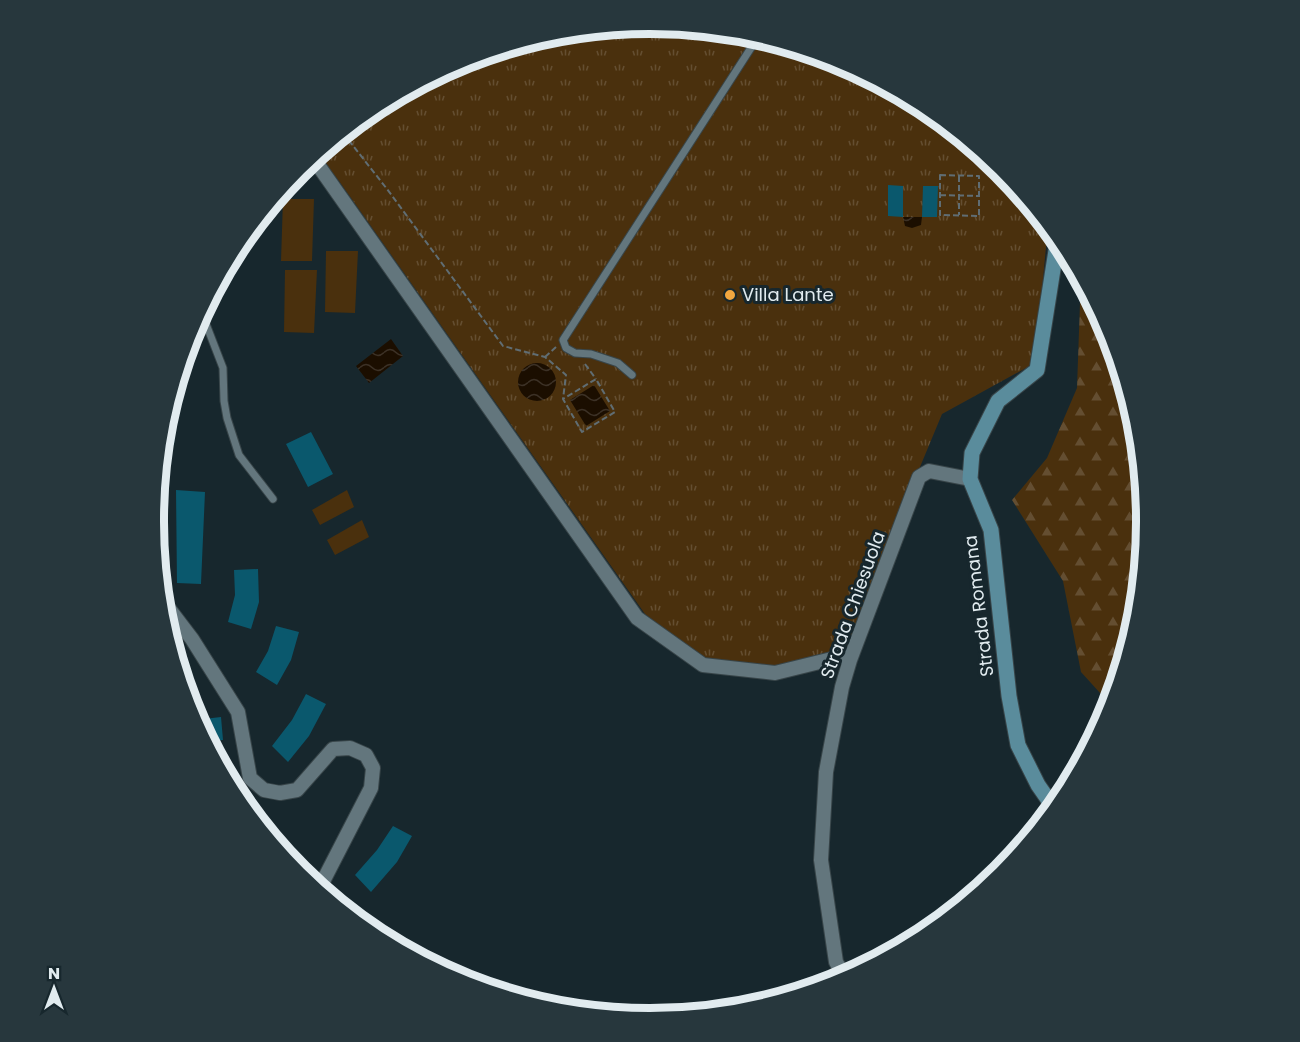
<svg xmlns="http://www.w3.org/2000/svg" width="1300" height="1042" viewBox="0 0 1300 1042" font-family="Poppins,sans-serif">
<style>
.forest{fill:url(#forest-firs)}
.park{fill:url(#park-tufts)}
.pitch{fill:#4a300d}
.water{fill:url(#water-waves)}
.building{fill:#0a586d}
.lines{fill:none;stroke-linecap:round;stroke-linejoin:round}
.lane-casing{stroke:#384549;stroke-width:9}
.street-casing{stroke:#384549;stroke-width:16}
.secondary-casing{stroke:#384549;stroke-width:17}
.path{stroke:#606d73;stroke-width:2;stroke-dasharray:6 3;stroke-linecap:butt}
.lane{stroke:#63767d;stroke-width:7}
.street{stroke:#63767d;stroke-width:14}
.secondary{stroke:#5a8c9c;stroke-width:15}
.poi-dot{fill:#f1a63f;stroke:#17272d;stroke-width:2}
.labels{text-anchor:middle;stroke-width:6;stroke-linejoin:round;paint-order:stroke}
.poi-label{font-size:18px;fill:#e1ebef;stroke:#17272d;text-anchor:start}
.street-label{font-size:18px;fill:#e1ebef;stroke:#17272d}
.rim{fill:none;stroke:#e1ebef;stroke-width:8}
</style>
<defs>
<pattern id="forest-firs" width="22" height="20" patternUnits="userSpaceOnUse" patternTransform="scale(1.5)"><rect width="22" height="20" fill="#4a300d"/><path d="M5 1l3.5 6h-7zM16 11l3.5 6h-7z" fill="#644e31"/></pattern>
<pattern id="park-tufts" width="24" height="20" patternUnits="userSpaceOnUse" patternTransform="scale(1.5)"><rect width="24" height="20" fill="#4a300d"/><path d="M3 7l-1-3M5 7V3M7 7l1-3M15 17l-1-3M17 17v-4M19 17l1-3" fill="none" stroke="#644e31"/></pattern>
<pattern id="water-waves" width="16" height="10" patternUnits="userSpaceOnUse" patternTransform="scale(1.5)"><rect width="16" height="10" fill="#1b0e00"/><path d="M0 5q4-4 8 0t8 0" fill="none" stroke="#3c3126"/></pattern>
</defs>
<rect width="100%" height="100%" fill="#17272d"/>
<path class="forest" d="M1087 289 1109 331 1138 424 1147 521 1137 618 1111 705 1081 672 1063 581 1012 500 1047 458 1077 388 1080 303Z"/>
<path class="park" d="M650 24 747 34 841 62 926 108 1002 170 1048 226 1035 363 942 414 893 532 849 648 774 669 706 660 645 614 339 181 318 154 374 108 460 62 553 33Z"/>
<path class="pitch" d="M283 199H314L312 261H281Z
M326 251H358L355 313 325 312Z
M285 270H317L314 333 284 332Z
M347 490 354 507 320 525 312 510Z
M362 520 369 537 335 555 327 540Z"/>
<path class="water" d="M903 217H922L921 225 912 228 905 226Z
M391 339 403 356 369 383 356 366Z
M518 382a19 19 0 1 1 38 0a19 19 0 1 1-38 0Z
M594 385 610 411 586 426 570 400Z"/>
<path class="building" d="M888 185 903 186V217L888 216Z
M923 186H938L937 217H922Z
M177 377 174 445 161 443 163 424Z
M311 432 333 474 308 487 286 444Z
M176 490 205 492 201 584 177 583Z
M258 569 259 602 251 629 228 622 235 595 234 570Z
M276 626 299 632 291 660 277 685 256 672 268 651Z
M178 670H185L189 693 185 694Z
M306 694 326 704 309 736 288 762 272 746 292 720Z
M221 717 223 740 207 741 195 720Z
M228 763 231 786 219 764Z
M393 826 412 836 397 862 371 892 355 875 377 850Z"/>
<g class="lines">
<defs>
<path id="lane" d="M201 311 223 368 224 401 227 418 239 455 273 499
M632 375 618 363 591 354 575 353 566 348 563 340 758 37"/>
<path id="street" d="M313 158 637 618 703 665 775 673 852 654
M160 597 192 639 238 712 250 778 264 790 280 793 297 790 333 749 350 748 366 755 373 768 371 788 319 889
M845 977 836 962 821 860 826 772 842 687 850 660 919 477 929 471 970 479"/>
<path id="secondary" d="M1054 808 1038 785 1018 745 1009 696 991 530 970 479 972 453 998 401 1037 370 1058 238"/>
</defs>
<use href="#lane" class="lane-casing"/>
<use href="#street" class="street-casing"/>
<use href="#secondary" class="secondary-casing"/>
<path class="path" d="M343 133 387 189 503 346 545 357 566 375 563 399 582 432 615 412 596 379 563 399
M940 175 979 176V216L940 215Z
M959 176V215
M940 195 979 196
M545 357 556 347
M585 364 596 379"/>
<use href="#lane" class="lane"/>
<use href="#street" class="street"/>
<use href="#secondary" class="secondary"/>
</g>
<circle class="poi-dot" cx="730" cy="295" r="6"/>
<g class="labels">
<g class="poi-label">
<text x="742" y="301">Villa Lante</text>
</g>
<g class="street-label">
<text transform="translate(853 605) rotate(-70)" y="6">Strada Chiesuola</text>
<text transform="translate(979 606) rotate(-97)" y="6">Strada Romana</text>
</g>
</g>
<path d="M0 0H1300V1042H0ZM650 34H650A486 486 0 0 1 1136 520V522A486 486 0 0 1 650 1008H650A486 486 0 0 1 164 522V520A486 486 0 0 1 650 34Z" fill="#27373d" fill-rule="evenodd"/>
<path class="rim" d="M650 34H650A486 486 0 0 1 1136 520V522A486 486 0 0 1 650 1008H650A486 486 0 0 1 164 522V520A486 486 0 0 1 650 34Z"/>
<g transform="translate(54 988)" stroke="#17272d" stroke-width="4.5" paint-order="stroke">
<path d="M0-4.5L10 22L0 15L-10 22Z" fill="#e1ebef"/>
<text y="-9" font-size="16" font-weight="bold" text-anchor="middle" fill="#e1ebef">N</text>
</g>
</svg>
